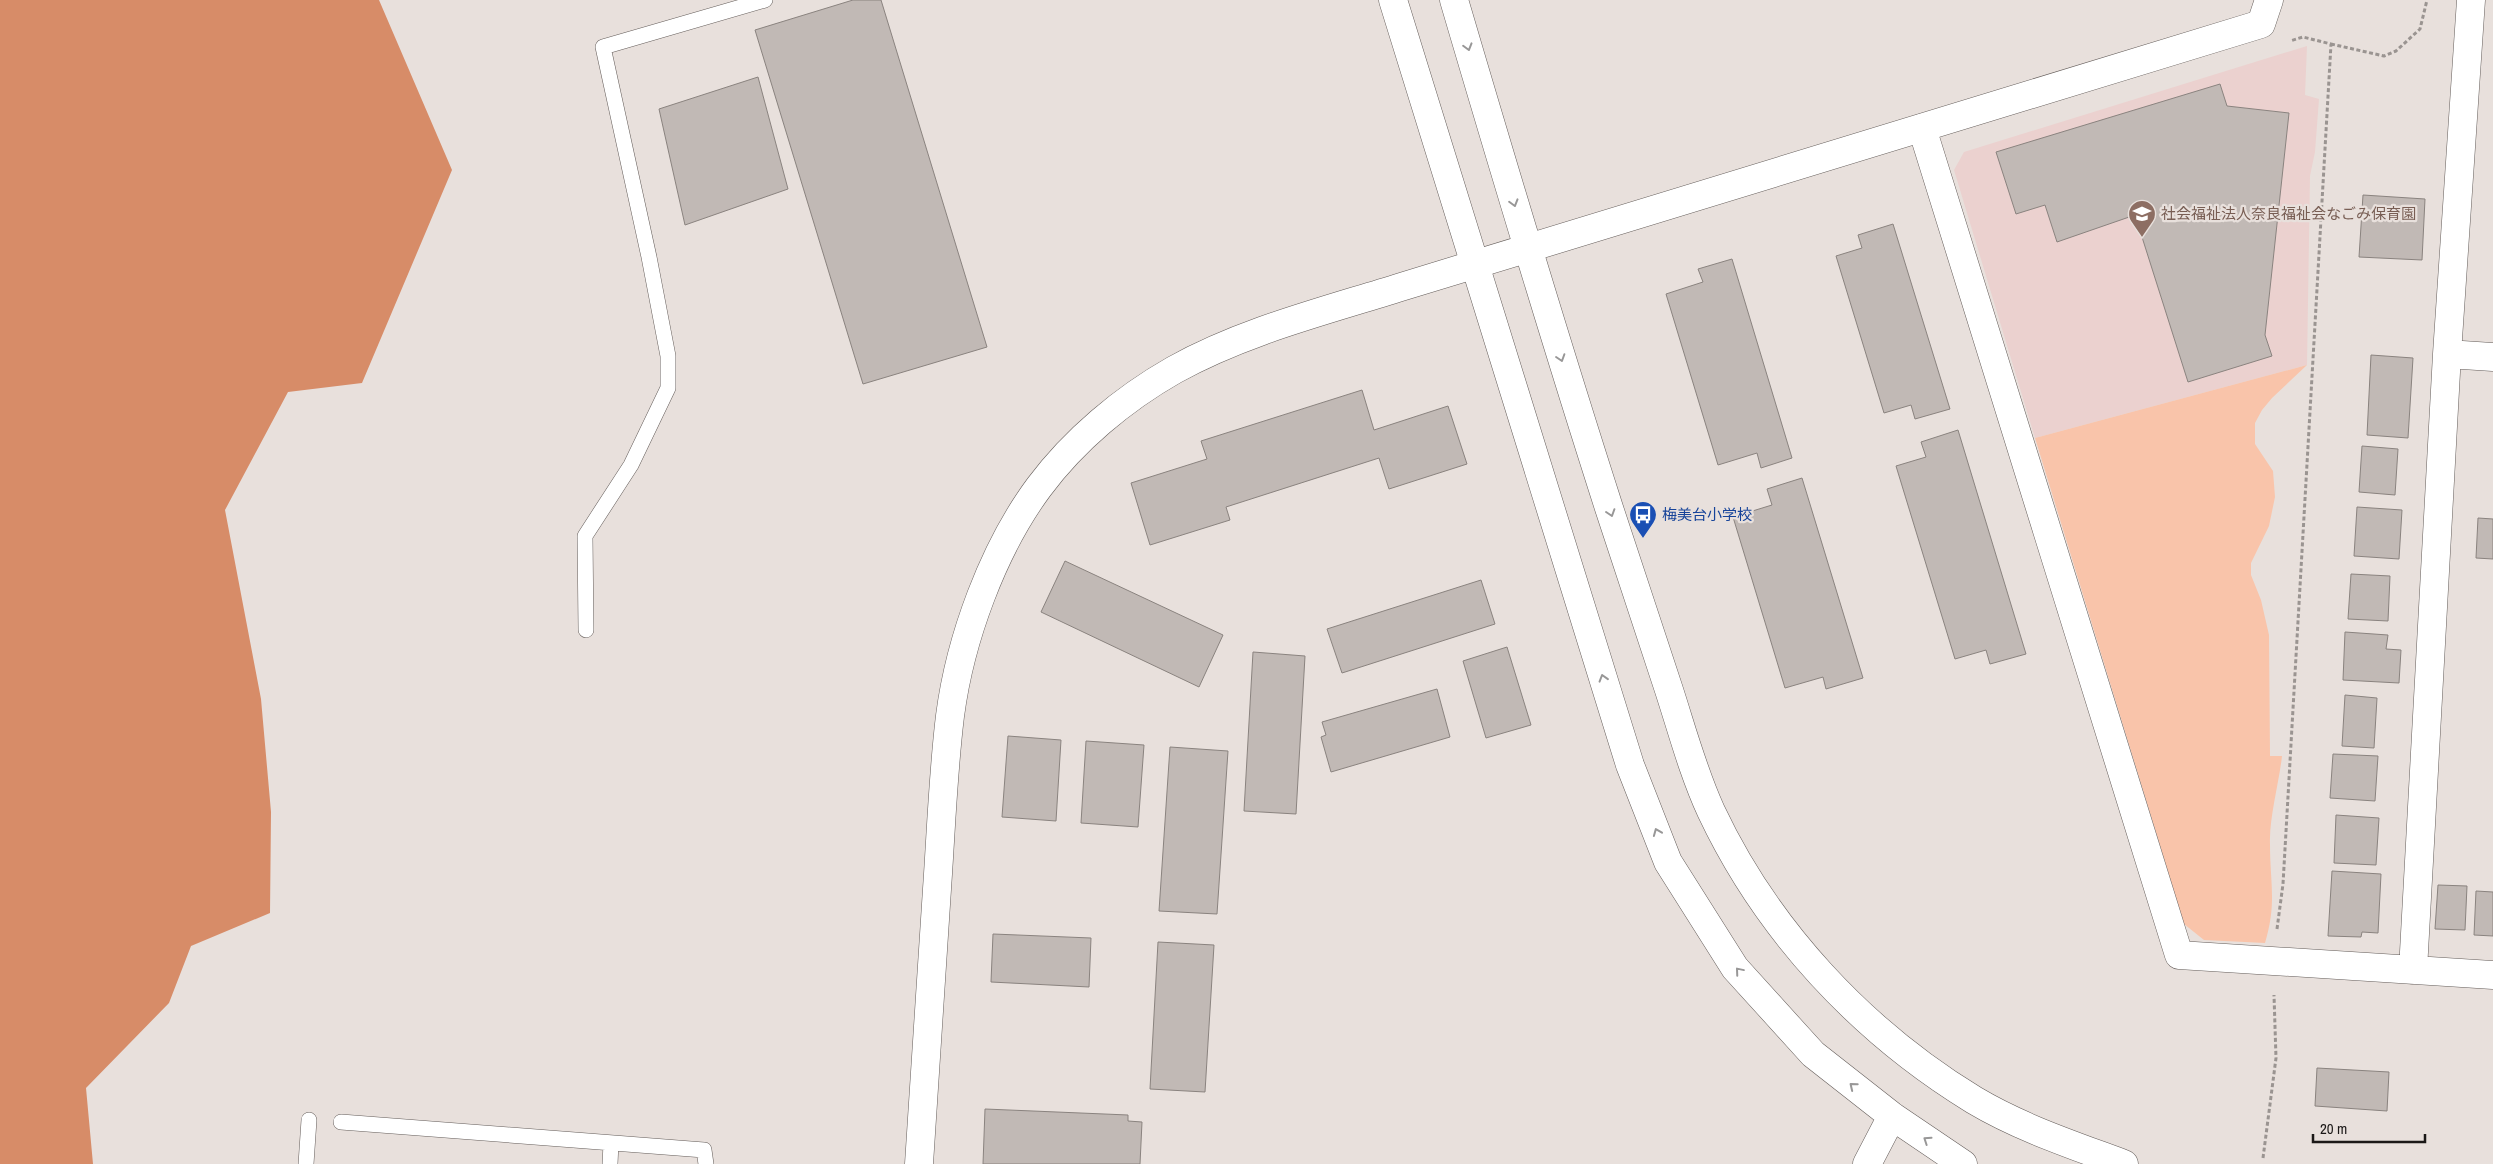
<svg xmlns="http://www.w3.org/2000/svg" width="2493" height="1164" viewBox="0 0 2493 1164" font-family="'Archivo Narrow','Noto Sans JP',sans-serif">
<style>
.education{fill:#ebd1cf}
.green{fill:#f9c4aa}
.forest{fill:#d78c68}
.building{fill:#c1b9b5;stroke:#8a837f}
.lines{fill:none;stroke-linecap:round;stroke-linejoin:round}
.lane-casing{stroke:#645d5a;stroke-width:16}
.street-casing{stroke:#645d5a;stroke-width:29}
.secondary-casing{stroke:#645d5a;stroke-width:29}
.path{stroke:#9a9491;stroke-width:3;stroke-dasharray:4 2.5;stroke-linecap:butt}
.lane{stroke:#fff;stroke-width:15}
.street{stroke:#fff;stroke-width:28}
.secondary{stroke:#fff;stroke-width:28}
.oneway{stroke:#989797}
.labels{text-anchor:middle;stroke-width:4.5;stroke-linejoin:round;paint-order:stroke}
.education-label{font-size:15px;fill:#785e54;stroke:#e8e0dc;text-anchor:start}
.transit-label{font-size:15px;fill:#164399;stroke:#e8e0dc;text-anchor:start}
</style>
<rect width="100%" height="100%" fill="#e8e0dc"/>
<path class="education" d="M2307 46 2305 95 2319 99 2315 152 2310 176 2307 365 2035 438 1954 170 1964 152Z"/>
<path class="green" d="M2307 365 2272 398 2262 410 2255 423V444L2273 471 2275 497 2269 526 2251 563V575L2261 600 2269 635 2270 756H2282C2279 783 2269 818 2270 844 2270 883 2277 903 2265 943L2204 940 2184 924 2035 438Z"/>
<path class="forest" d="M0 0H379L452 170 362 383 288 392 225 510 261 699 271 812 270 913 191 946 169 1003 86 1088 93 1164H0Z"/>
<path class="building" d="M853 0H881L987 347 863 384 755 30Z
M758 77 788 189 685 225 659 109Z
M2220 84 2227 106 2289 113 2265 335 2272 356 2188 382 2135 215 2057 242 2045 205 2016 214 1996 152Z
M2363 195 2425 199 2422 260 2359 257Z
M1893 224 1950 409 1915 419 1911 405 1884 413 1836 256 1862 248 1858 235Z
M1732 259 1792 458 1761 468 1757 453 1718 465 1666 294 1703 282 1698 269Z
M2371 355 2413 358 2408 438 2367 435Z
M1362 390 1374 430 1448 406 1467 464 1389 489 1379 458 1226 507 1230 520 1150 545 1131 483 1207 459 1201 441Z
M1958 430 2026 654 1990 664 1986 650 1955 659 1896 466 1926 457 1921 442Z
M2362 446 2398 449 2395 495 2359 492Z
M1802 478 1863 678 1826 689 1823 677 1785 688 1733 517 1772 505 1767 489Z
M2357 507 2402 510 2399 559 2354 556Z
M2478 518 2493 519V559L2476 558Z
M1065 561 1223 635 1199 687 1041 612Z
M2351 574 2390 576 2388 621 2348 619Z
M1481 580 1495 624 1342 673 1327 629Z
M2345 632 2388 635 2386 649 2401 650 2399 683 2343 680Z
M1507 647 1531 725 1486 738 1463 661Z
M1253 652 1305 656 1296 814 1244 811Z
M1437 689 1450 737 1331 772 1321 737 1326 735 1322 722Z
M2345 695 2377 698 2374 748 2342 746Z
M1008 736 1061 740 1056 821 1002 817Z
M1086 741 1144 745 1138 827 1081 823Z
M1170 747 1228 751 1217 914 1159 911Z
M2333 754 2378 756 2375 801 2330 798Z
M2336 815 2379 818 2376 865 2334 863Z
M2332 871 2381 874 2378 933 2362 932 2361 937 2328 936Z
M2438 885 2467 886 2465 930 2435 929Z
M2476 891 2493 892V936L2474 935Z
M993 934 1091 938 1089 987 991 982Z
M1158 942 1214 945 1205 1092 1150 1089Z
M2317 1068 2389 1072 2387 1111 2315 1106Z
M985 1109 1128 1115V1121L1142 1122 1140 1164H983Z"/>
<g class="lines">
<defs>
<path id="lane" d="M586 630 585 536 631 465 668 388V356L649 257 603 47 765 0
M341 1122 704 1150 706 1164
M306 1164 309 1120
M610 1164 611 1143"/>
<path id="street" d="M1393 0 1630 765 1668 862 1735 968 1813 1054 1892 1116 1963 1164
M1454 0C1504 170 1555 340 1609 508 1629 569 1649 630 1669 690 1682 730 1693 772 1711 811 1767 930 1861 1031 1974 1100 2021 1128 2073 1145 2124 1164
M1922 128 2179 955 2493 975
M2447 354 2493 357
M2413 970 2447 354 2471 0
M1867 1164 1892 1116"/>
<path id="secondary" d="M919 1164C925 1072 931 981 937 889 941 832 943 773 950 716 960 639 993 549 1039 487 1074 440 1123 399 1174 370 1244 331 1325 311 1401 287L2261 24 2269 0"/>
</defs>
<use href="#lane" class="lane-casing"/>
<use href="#street" class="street-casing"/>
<use href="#secondary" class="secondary-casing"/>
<path class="path" d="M2331 44 2384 56 2396 51 2420 29 2427 0
M2277 929 2283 884 2331 44 2303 37 2290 41
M2263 1158 2276 1058 2274 995"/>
<use href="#lane" class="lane"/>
<use href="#street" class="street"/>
<use href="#secondary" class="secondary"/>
</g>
<defs><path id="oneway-chevron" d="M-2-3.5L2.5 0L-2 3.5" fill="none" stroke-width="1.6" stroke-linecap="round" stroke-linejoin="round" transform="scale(1.25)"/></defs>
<g class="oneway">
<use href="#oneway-chevron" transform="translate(1468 47) rotate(74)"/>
<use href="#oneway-chevron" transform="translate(1514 203) rotate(74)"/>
<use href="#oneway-chevron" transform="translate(1561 358) rotate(72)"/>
<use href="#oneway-chevron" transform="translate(1611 513) rotate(72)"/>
<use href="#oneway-chevron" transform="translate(1603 678) rotate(-107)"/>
<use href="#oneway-chevron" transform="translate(1657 832) rotate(-112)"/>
<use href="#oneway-chevron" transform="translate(1739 971) rotate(-130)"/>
<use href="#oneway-chevron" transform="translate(1853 1086) rotate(-141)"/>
<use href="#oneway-chevron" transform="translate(1927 1140) rotate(-146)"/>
</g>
<defs>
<symbol id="school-pin" viewBox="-11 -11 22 30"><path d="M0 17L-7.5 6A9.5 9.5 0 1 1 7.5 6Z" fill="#8d6e63" stroke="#e8e0dc"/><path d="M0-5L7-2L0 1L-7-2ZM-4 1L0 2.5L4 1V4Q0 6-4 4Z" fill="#fff"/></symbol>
<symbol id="bus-pin" viewBox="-11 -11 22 30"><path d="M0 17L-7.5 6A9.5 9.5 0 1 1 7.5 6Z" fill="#1a4fb4" stroke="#e8e0dc"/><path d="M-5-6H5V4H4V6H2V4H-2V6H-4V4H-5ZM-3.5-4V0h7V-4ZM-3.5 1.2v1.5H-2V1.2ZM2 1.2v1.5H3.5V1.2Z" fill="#fff"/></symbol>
</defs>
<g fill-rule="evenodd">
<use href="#school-pin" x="2126" y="198" width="32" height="43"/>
<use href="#bus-pin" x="1627" y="499" width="32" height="43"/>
</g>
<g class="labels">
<g class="education-label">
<text x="2161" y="219">社会福祉法人奈良福祉会なごみ保育園</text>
</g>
<g class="transit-label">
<text x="1662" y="520">梅美台小学校</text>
</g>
</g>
<path d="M2313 1134v8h112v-8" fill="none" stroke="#1b1817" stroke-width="2.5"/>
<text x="2320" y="1134" font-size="15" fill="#1b1817" stroke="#e8e0dc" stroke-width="4" paint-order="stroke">20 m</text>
</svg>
